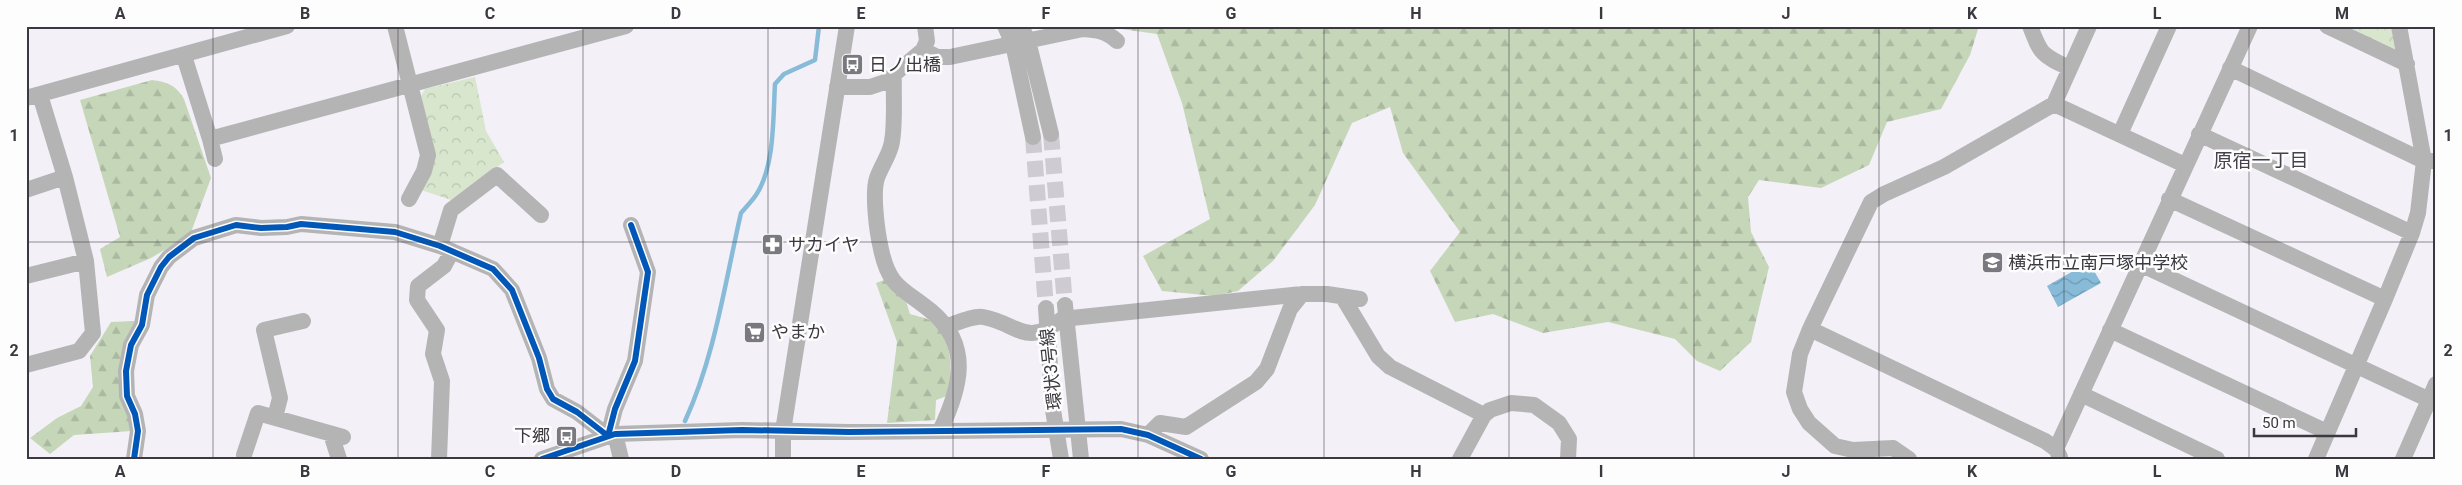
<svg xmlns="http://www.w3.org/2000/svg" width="2462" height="485" viewBox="0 0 2462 485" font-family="Roboto,'Noto Sans JP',sans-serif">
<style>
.forest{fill:url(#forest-firs)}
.park{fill:url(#park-crowns)}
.water{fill:url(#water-waves)}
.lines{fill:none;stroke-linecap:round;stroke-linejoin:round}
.stream{stroke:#87bbd8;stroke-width:4.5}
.minor-tunnel{stroke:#cecbd3;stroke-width:16;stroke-dasharray:16 8;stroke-linecap:butt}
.minor{stroke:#b5b4b5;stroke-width:16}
.minor-bridge{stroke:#b5b4b5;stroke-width:16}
.cycleway-casing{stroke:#fdfdfd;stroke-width:9}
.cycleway{stroke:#0057b8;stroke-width:6}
.grid{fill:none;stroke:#3b393f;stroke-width:1;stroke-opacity:0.55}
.labels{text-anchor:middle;stroke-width:5;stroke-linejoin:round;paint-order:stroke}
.poi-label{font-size:18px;fill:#3b393f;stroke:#fdfdfd;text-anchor:start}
.street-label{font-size:18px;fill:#3b393f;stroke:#fdfdfd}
.neighbourhood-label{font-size:19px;fill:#45414d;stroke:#fdfdfd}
.neatline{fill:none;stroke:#3b393f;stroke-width:2}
.grid-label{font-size:16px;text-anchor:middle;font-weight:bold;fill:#3b393f}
</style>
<defs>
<pattern id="forest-firs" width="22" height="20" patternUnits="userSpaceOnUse" patternTransform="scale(1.25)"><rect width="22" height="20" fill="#c6d7b9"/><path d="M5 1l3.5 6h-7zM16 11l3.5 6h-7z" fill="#abb9a0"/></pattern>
<pattern id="park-crowns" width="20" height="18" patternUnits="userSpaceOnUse" patternTransform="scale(1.25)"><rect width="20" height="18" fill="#d8e6cd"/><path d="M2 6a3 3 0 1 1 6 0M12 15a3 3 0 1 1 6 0" fill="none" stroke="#bac6b1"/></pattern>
<pattern id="water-waves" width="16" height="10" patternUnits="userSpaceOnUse" patternTransform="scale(1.25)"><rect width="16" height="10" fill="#87bbd8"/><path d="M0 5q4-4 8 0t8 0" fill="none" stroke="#7099b1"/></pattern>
</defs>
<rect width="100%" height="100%" fill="#f3f0f8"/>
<path class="forest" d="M1100 26H1979L1970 55 1941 109 1887 122 1869 165 1821 188 1759 180 1748 197 1751 232 1769 267 1751 342 1720 371 1697 361 1675 339 1608 322 1543 333 1493 314 1455 322 1430 271 1460 232 1403 153 1390 107 1352 123 1315 205 1273 261 1238 291 1215 296 1162 291 1143 256 1210 219 1182 103 1157 34Z
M152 80C167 82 176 85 184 99L211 178 190 235 151 258 107 277 100 249 120 237 80 100Z
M887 279 905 298 910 314C916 316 924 317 929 320 954 336 951 370 950 395L936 400 935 420 887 423 897 342 876 283Z
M136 321 132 431 74 435 50 454 30 438 57 418 81 406 93 387 90 356 111 322Z"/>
<path class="park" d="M2347 26H2391L2397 53Z
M475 77 486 131 504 162 451 200 421 190 420 98 425 89Z"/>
<path class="water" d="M2089 262 2101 283 2058 307 2047 286Z"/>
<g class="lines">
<path class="stream" d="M685 421C715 356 725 282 741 213 746 207 752 201 756 195 775 167 773 116 775 84L784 74 815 60 819 26"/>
<path class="minor-tunnel" d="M1051 134 1065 305
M1033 137 1046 308"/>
<path class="minor" d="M395 26 428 155 424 171 409 199
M1005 26 1013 44 1033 137
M1021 26 1028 41 1051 134
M2030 26C2041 55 2042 55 2069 68
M2327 26 2407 64
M923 50 937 57H950L1083 29C1097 30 1106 31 1117 41
M184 56 210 139 626 26
M2230 68 2424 161H2436
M894 74C893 94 896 128 891 146 888 157 881 167 877 178 872 193 877 232 881 249 889 288 903 288 931 311 973 346 960 389 940 431
M837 87H870L885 82 923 50 927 41 925 26
M26 98 287 26
M2054 104 2185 165
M2120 134 2169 26
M2199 134 2412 233
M210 139 215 159
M26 190 65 177
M2169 199 2385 299
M440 246 451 210 497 175 541 215
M2140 264 2436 403
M26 276 86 261
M1342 296 1378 356 1390 367 1484 415
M945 327C955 324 973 315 983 317 1020 324 1024 348 1062 319L1302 294H1327L1360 299
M1810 329 2045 441 2056 449 2060 457
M2110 330 2327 432
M26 365 79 351 93 333 86 261 65 177 40 95
M2081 394 2217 459
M275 417 280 398 264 330 303 321
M331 434 339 459
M615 434 621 459
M1148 435 1160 423 1186 427 1256 382 1267 369 1290 309 1302 294
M2056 449 2250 26
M244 455 258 413 343 437
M134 459 138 431 135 414 127 396 126 371 131 345 142 325 147 295 161 267 169 257 194 238 236 225 261 228 287 227 301 224 395 232 440 246 493 269 512 290 539 358 547 389 553 399 577 412 608 436 615 409 635 361 648 272 631 225
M439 459 442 381 433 354 437 330 417 300 418 286 444 266 452 251
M542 459 615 434 742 430 849 432 1121 429 1148 435 1201 459
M783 459V431L847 26
M1460 459 1484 415 1490 410 1511 403 1534 405 1559 423 1569 439 1568 459
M1909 459 1893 448 1853 450 1835 446 1809 423 1800 409 1794 392 1800 354 1810 329 1871 202 1884 194 1944 167 2054 104 2089 26
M2316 459 2385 299 2412 233 2418 213 2424 161 2399 26
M2403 459 2436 384"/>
<path class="minor-bridge" d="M1065 305 1081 459
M1046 308 1053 410 1061 459"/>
<defs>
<path id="cycleway" d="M134 459 138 431 135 414 127 396 126 371 131 345 142 325 147 295 161 267 169 257 194 238 236 225 261 228 287 227 301 224 395 232 440 246 493 269 512 290 539 358 547 389 553 399 577 412 608 436 615 409 635 361 648 272 631 225
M542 459 615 434 742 430 849 432 1121 429 1148 435 1201 459"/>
</defs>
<use href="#cycleway" class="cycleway-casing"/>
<use href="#cycleway" class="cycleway"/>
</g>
<path class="grid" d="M213 26V459M398 26V459M583 26V459M768 26V459M953 26V459M1138 26V459M1324 26V459M1509 26V459M1694 26V459M1879 26V459M2064 26V459M2249 26V459M26 242H2436"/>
<defs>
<symbol id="bus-square" viewBox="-11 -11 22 22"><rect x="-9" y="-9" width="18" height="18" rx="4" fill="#7b7980" stroke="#fdfdfd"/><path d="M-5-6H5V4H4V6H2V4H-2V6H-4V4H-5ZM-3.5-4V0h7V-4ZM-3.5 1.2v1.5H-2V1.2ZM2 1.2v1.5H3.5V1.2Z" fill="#fff"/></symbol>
<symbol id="pharmacy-square" viewBox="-11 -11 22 22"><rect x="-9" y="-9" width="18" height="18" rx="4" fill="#7b7980" stroke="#fdfdfd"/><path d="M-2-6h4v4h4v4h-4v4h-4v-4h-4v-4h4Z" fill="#fff"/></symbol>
<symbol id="school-square" viewBox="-11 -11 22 22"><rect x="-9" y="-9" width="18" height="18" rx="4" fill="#7b7980" stroke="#fdfdfd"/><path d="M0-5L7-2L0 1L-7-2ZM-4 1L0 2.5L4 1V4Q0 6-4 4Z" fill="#fff"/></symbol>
<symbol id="supermarket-square" viewBox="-11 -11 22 22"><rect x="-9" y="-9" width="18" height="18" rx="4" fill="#7b7980" stroke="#fdfdfd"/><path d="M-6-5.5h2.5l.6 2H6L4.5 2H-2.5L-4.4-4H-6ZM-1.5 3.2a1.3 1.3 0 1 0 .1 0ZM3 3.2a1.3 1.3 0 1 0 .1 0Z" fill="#fff"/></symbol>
</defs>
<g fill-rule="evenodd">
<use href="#bus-square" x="840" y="52" width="25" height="25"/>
<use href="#pharmacy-square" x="760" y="232" width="25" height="25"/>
<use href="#school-square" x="1980" y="250" width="25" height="25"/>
<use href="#supermarket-square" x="742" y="320" width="25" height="25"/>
<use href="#bus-square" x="554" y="424" width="25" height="25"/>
</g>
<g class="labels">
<g class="poi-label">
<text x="869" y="71">日ノ出橋</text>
<text x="788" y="251">サカイヤ</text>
<text x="2008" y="269">横浜市立南戸塚中学校</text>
<text x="771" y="338">やまか</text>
<text x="550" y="442" text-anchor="end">下郷</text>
</g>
<g class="street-label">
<text transform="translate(1051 369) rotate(-96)" y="6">環状3号線</text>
</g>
<g class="neighbourhood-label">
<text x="2261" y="167">原宿一丁目</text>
</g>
</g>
<rect width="2462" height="485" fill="none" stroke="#fdfdfd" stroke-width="55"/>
<path d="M2254 428v8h102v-8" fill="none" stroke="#3b393f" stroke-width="2.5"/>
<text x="2262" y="428" font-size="15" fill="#3b393f" stroke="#fdfdfd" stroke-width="4" paint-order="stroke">50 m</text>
<rect x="28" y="28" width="2406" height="430" class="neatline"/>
<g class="grid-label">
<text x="120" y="19">A</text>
<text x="305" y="19">B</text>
<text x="490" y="19">C</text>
<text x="676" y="19">D</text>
<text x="861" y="19">E</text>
<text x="1046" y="19">F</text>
<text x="1231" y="19">G</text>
<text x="1416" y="19">H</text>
<text x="1601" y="19">I</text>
<text x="1786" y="19">J</text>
<text x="1972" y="19">K</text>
<text x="2157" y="19">L</text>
<text x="2342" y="19">M</text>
<text x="14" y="141">1</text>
<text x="2448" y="141">1</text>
<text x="14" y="356">2</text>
<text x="2448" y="356">2</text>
<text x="120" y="477">A</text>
<text x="305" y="477">B</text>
<text x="490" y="477">C</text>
<text x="676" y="477">D</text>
<text x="861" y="477">E</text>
<text x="1046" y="477">F</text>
<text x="1231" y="477">G</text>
<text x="1416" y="477">H</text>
<text x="1601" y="477">I</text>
<text x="1786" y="477">J</text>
<text x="1972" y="477">K</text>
<text x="2157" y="477">L</text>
<text x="2342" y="477">M</text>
</g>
</svg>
